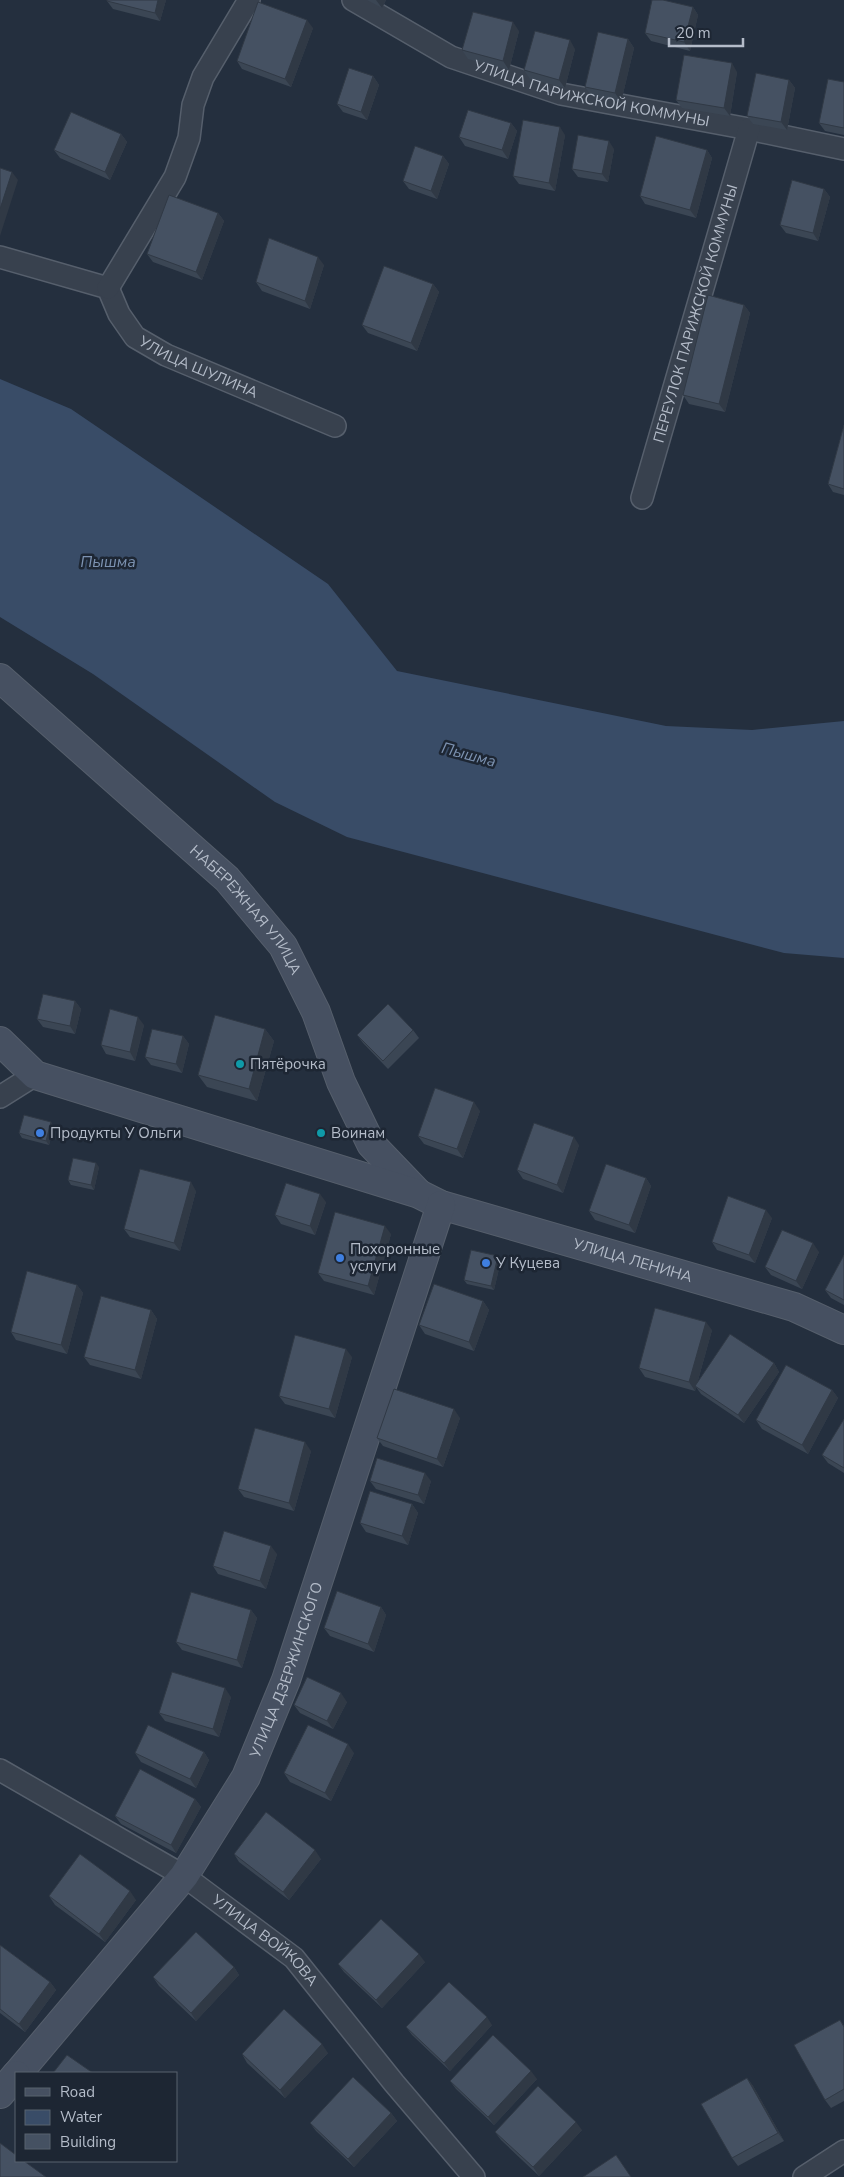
<svg xmlns="http://www.w3.org/2000/svg" width="844" height="2177" viewBox="0 0 844 2177" font-family="'Nunito Sans',sans-serif">
<style>
.water{fill:#394c67}
.lines{fill:none;stroke-linecap:round;stroke-linejoin:round}
.street-casing{stroke:#565f6c;stroke-width:24}
.secondary-casing{stroke:#565f6c;stroke-width:30}
.street{stroke:#38414e;stroke-width:21}
.secondary{stroke:#465061;stroke-width:28}
.wall{fill:#3b4654}
.shaded-wall{fill:#303945}
.building{fill:#455162;stroke:#303945}
.culture-dot{fill:#0f9aa8;stroke:#1d2633;stroke-width:2}
.shop-dot{fill:#3f7fe0;stroke:#1d2633;stroke-width:2}
.labels{text-anchor:middle;stroke-width:5;stroke-linejoin:round;paint-order:stroke}
.street-label{font-size:15px;fill:#b4bcc9;stroke:#1d2633}
.poi-label{font-size:15px;fill:#b4bcc9;stroke:#1d2633;text-anchor:start}
.water-label{font-size:16px;font-style:italic;fill:#7c92b1;stroke:#1d2633}
</style>
<rect width="100%" height="100%" fill="#242f3e"/>
<path class="water" d="M0 379 71 409 328 584 397 671 666 726 752 730 844 721V958L784 953 347 837 275 802 93 674 0 617Z"/>
<g class="lines">
<defs>
<g id="street">
<path id="s1" d="M353 0 451 57 561 94 749 129 844 149"/>
<path id="s2" d="M0 257 108 288 119 314 135 337 166 355 335 426"/>
<path d="M108 288 175 177 189 138 193 105 203 77 249 0"/>
<path id="s3" d="M642 498 749 129"/>
<path d="M0 1097 35 1075"/>
<path id="s4" d="M0 1770 184 1876 294 1958 394 2083 474 2177"/>
<path d="M804 2177 844 2151"/>
</g>
<g id="secondary">
<path id="s5" d="M0 678 227 879 283 946 316 1012 341 1082 371 1144 418 1193"/>
<path id="s6" d="M0 1041 35 1075 419 1194 441 1205 794 1307 844 1330"/>
<path id="s7" d="M18 2073 184 1876 246 1777 286 1680 441 1205"/>
<path d="M0 2094 16 2075"/>
</g>
</defs>
<use href="#street" class="street-casing"/>
<use href="#secondary" class="secondary-casing"/>
<use href="#street" class="street"/>
<use href="#secondary" class="secondary"/>
</g>
<path class="wall" d="M166 0 160 21 113 9 107 1Z
M367 0H386L382 8Z
M693 7 698 15 690 51 651 41 645 33Z
M313 28 291 87 242 69 237 61Z
M519 31 509 70 468 59 462 50Z
M628 39 634 48 621 102 591 95 585 87Z
M575 49 565 88 530 79 524 70Z
M737 72 730 116 682 108 676 100Z
M373 76 379 85 367 120 343 112 337 104Z
M789 80 795 88 787 130 753 124 747 116Z
M844 82V135L825 131 819 123Z
M511 123 517 131 508 159 465 146 459 137Z
M121 134 127 142 110 180 60 158 54 150Z
M565 135 555 191 519 184 513 176Z
M614 149 608 182 578 177 572 169Z
M707 150 712 158 696 218 645 204 640 196Z
M443 156 449 164 437 199 409 189 403 181Z
M824 189 830 197 818 241 786 233 780 225Z
M218 213 224 221 202 280 153 262 147 254Z
M324 265 310 309 262 291 256 282Z
M433 284 439 292 417 351 368 333 362 325Z
M744 305 750 313 725 412 689 404 683 395Z
M844 425V495L833 492 828 484Z
M75 1001 81 1009 75 1034 43 1027 37 1019Z
M144 1025 135 1061 106 1054 101 1045Z
M265 1029 274 1041 257 1101 207 1087 198 1075Z
M413 1030 419 1038 388 1069 363 1043 357 1035Z
M183 1036 189 1044 182 1073 151 1065 145 1057Z
M480 1111 463 1158 424 1144 418 1136Z
M54 1127 49 1145 22 1138 19 1133Z
M579 1145 563 1193 523 1179 517 1170Z
M99 1167 94 1190 71 1185 68 1180Z
M646 1178 651 1186 635 1233 595 1220 589 1211Z
M196 1191 180 1251 130 1237 124 1229Z
M326 1202 315 1235 281 1224 275 1215Z
M772 1218 755 1263 717 1250 712 1242Z
M391 1234 374 1295 324 1281 318 1273Z
M819 1252 802 1289 771 1275 765 1267Z
M844 1255V1305L831 1298 825 1290Z
M501 1260 494 1290 467 1284 464 1280Z
M77 1285 83 1293 67 1354 16 1340 11 1332Z
M483 1301 489 1310 474 1351 425 1334 419 1325Z
M151 1310 157 1319 141 1379 90 1365 84 1357Z
M712 1330 697 1384 774 1363 779 1372 744 1423 701 1394 696 1387 695 1391 645 1377 639 1368Z
M352 1357 335 1418 285 1404 279 1396Z
M832 1390 838 1398 808 1454 762 1429 756 1420Z
M460 1418 443 1467 383 1446 377 1438Z
M844 1419V1473L828 1463 822 1455Z
M311 1451 294 1511 244 1497 238 1489Z
M370 1481H431L424 1504 376 1489Z
M412 1504 418 1513 408 1545 366 1532 360 1523Z
M277 1554 266 1589 218 1574 213 1566Z
M381 1607 386 1615 374 1652 330 1636 324 1628Z
M251 1610 257 1618 242 1668 182 1650 176 1642Z
M231 1697 219 1737 165 1721 159 1713Z
M347 1702 333 1729 300 1713 294 1705Z
M204 1752 209 1760 196 1788 141 1762 135 1753Z
M354 1753 331 1801 290 1782 284 1773Z
M195 1799 201 1807 176 1853 121 1824 115 1816Z
M234 1854 321 1859 289 1900 239 1862Z
M49 1896 136 1900 105 1942 55 1905Z
M0 1945 50 1982 56 1990 25 2032 0 2013Z
M425 1962 382 2008 344 1972 338 1964Z
M234 1967 239 1975 196 2021 159 1986 153 1977Z
M840 2020 844 2026V2101L831 2108 825 2100Z
M492 2025 450 2071 412 2035 406 2027Z
M328 2053 285 2098 247 2063 242 2054Z
M747 2078 753 2086 784 2141 738 2166 732 2158Z
M537 2079 494 2125 456 2089 450 2081Z
M391 2113 397 2121 354 2167 316 2131 310 2123Z
M582 2130 539 2176 501 2140 495 2132Z"/>
<path class="shaded-wall" d="M158 0H166L160 21 155 13Z
M376 0H386L382 8Z
M693 7 698 15 690 51 684 42Z
M307 20 313 28 291 87 285 79Z
M513 22 519 31 509 70 503 61Z
M628 39 634 48 621 102 615 93Z
M570 40 575 49 565 88 559 80Z
M732 63 737 72 730 116 724 108Z
M373 76 379 85 367 120 361 112Z
M789 80 795 88 787 130 781 122Z
M511 123 517 131 508 159 502 150Z
M560 127 565 135 555 191 549 183Z
M121 134 127 142 110 180 105 172Z
M609 141 614 149 608 182 602 174Z
M707 150 712 158 696 218 690 210Z
M443 156 449 164 437 199 431 191Z
M12 172 18 180 0 236V209Z
M824 189 830 197 818 241 813 233Z
M218 213 224 221 202 280 196 272Z
M318 257 324 265 310 309 305 301Z
M433 284 439 292 417 351 411 343Z
M744 305 750 313 725 412 719 404Z
M75 1001 81 1009 75 1034 70 1026Z
M138 1017 144 1025 135 1061 130 1052Z
M265 1029 274 1041 257 1101 249 1089Z
M183 1036 189 1044 182 1073 176 1064Z
M474 1102 480 1111 463 1158 457 1149Z
M51 1122 54 1127 49 1145 46 1141Z
M574 1137 579 1145 563 1193 557 1185Z
M96 1163 99 1167 94 1190 91 1185Z
M646 1178 651 1186 635 1233 629 1225Z
M191 1182 196 1191 180 1251 174 1243Z
M320 1194 326 1202 315 1235 310 1226Z
M766 1210 772 1218 755 1263 749 1255Z
M385 1226 391 1234 374 1295 368 1286Z
M813 1243 819 1252 802 1289 796 1281Z
M498 1256 501 1260 494 1290 491 1286Z
M77 1285 83 1293 67 1354 61 1345Z
M483 1301 489 1310 474 1351 469 1342Z
M151 1310 157 1319 141 1379 135 1370Z
M706 1322 712 1330 695 1391 689 1382Z
M346 1349 352 1357 335 1418 329 1409Z
M774 1363 779 1372 744 1423 738 1415Z
M832 1390 838 1398 808 1454 802 1445Z
M454 1409 460 1418 443 1467 437 1459Z
M305 1442 311 1451 294 1511 289 1503Z
M425 1473 431 1481 424 1504 418 1495Z
M412 1504 418 1513 408 1545 402 1536Z
M271 1546 277 1554 266 1589 260 1581Z
M381 1607 386 1615 374 1652 368 1644Z
M251 1610 257 1618 242 1668 237 1660Z
M225 1688 231 1697 219 1737 213 1729Z
M341 1693 347 1702 333 1729 327 1721Z
M348 1744 354 1753 331 1801 325 1793Z
M204 1752 209 1760 196 1788 190 1779Z
M195 1799 201 1807 176 1853 171 1845Z
M315 1850 321 1859 289 1900 283 1892Z
M130 1891 136 1900 105 1942 99 1934Z
M419 1954 425 1962 382 2008 376 2000Z
M234 1967 239 1975 196 2021 191 2013Z
M50 1982 56 1990 25 2032 19 2024Z
M487 2017 492 2025 450 2071 444 2063Z
M322 2044 328 2053 285 2098 280 2090Z
M531 2071 537 2079 494 2125 488 2117Z
M747 2078 753 2086 784 2141 778 2133Z
M391 2113 397 2121 354 2167 348 2159Z
M576 2122 582 2130 539 2176 533 2167Z"/>
<path class="building" d="M107 0H158L155 13 107 1Z
M652 0H663L693 7 684 42 645 33Z
M258 2 307 20 285 79 237 61Z
M473 12 513 22 503 61 462 50Z
M535 31 570 40 559 80 524 70Z
M598 32 628 39 615 93 585 87Z
M684 55 732 63 724 108 676 100Z
M349 68 373 76 361 112 337 104Z
M756 73 789 80 781 122 747 116Z
M828 79 844 82V128L819 123Z
M468 110 511 123 502 150 459 137Z
M71 112 121 134 105 172 54 150Z
M523 120 560 127 549 183 513 176Z
M578 135 609 141 602 174 572 169Z
M656 136 707 150 690 210 640 196Z
M415 146 443 156 431 191 403 181Z
M0 168 12 172 0 209Z
M792 180 824 189 813 233 780 225Z
M169 195 218 213 196 272 147 254Z
M269 238 318 257 305 301 256 282Z
M384 266 433 284 411 343 362 325Z
M708 295 744 305 719 404 683 395Z
M844 425V489L828 484Z
M43 994 75 1001 70 1026 37 1019Z
M388 1004 413 1030 383 1061 357 1035Z
M110 1009 138 1017 130 1052 101 1045Z
M215 1015 265 1029 249 1089 198 1075Z
M152 1029 183 1036 176 1064 145 1057Z
M435 1088 474 1102 457 1149 418 1136Z
M24 1115 51 1122 46 1141 19 1133Z
M534 1123 574 1137 557 1185 517 1170Z
M73 1158 96 1163 91 1185 68 1180Z
M606 1164 646 1178 629 1225 589 1211Z
M140 1169 191 1182 174 1243 124 1229Z
M286 1183 320 1194 310 1226 275 1215Z
M728 1196 766 1210 749 1255 712 1242Z
M335 1212 385 1226 368 1286 318 1273Z
M782 1230 813 1243 796 1281 765 1267Z
M471 1250 498 1256 491 1286 464 1280Z
M844 1255V1300L825 1290Z
M27 1271 77 1285 61 1345 11 1332Z
M434 1284 483 1301 469 1342 419 1325Z
M101 1296 151 1310 135 1370 84 1357Z
M655 1308 706 1322 689 1382 639 1368Z
M730 1334 774 1363 738 1415 695 1386Z
M295 1335 346 1349 329 1409 279 1396Z
M786 1365 832 1390 802 1445 756 1420Z
M394 1389 454 1409 437 1459 377 1438Z
M844 1419V1468L822 1455Z
M255 1428 305 1442 289 1503 238 1489Z
M377 1458 425 1473 418 1495 370 1481Z
M370 1491 412 1504 402 1536 360 1523Z
M224 1531 271 1546 260 1581 213 1566Z
M337 1591 381 1607 368 1644 324 1628Z
M191 1592 251 1610 237 1660 176 1642Z
M172 1672 225 1688 213 1729 159 1713Z
M307 1677 341 1693 327 1721 294 1705Z
M148 1725 204 1752 190 1779 135 1753Z
M308 1725 348 1744 325 1793 284 1773Z
M140 1769 195 1799 171 1845 115 1816Z
M266 1812 315 1850 283 1892 234 1854Z
M80 1854 130 1891 99 1934 49 1896Z
M381 1919 419 1954 376 2000 338 1964Z
M196 1932 234 1967 191 2013 153 1977Z
M0 1945 50 1982 19 2024 0 2009Z
M449 1982 487 2017 444 2063 406 2027Z
M284 2009 322 2044 280 2090 242 2054Z
M840 2020 844 2027V2089L825 2100 794 2045Z
M493 2035 531 2071 488 2117 450 2081Z
M67 2055 93 2073H53Z
M353 2077 391 2113 348 2159 310 2123Z
M747 2078 778 2133 732 2158 701 2104Z
M538 2086 576 2122 533 2167 495 2132Z
M0 2143 16 2155V2161H24L46 2177H0Z
M616 2155 631 2177H583Z"/>
<g class="culture-dot">
<circle cx="240" cy="1064" r="5"/>
<circle cx="321" cy="1133" r="5"/>
</g>
<g class="shop-dot">
<circle cx="40" cy="1133" r="5"/>
<circle cx="340" cy="1258" r="5"/>
<circle cx="486" cy="1263" r="5"/>
</g>
<g class="labels">
<g class="street-label">
<text dy="5" stroke="none"><textPath href="#s1" startOffset="259">УЛИЦА ПАРИЖСКОЙ КОММУНЫ</textPath></text>
<text dy="5" stroke="none"><textPath href="#s3" startOffset="192">ПЕРЕУЛОК ПАРИЖСКОЙ КОММУНЫ</textPath></text>
<text dy="5" stroke="none"><textPath href="#s2" startOffset="239">УЛИЦА ШУЛИНА</textPath></text>
<text dy="5" stroke="none"><textPath href="#s5" startOffset="339">НАБЕРЕЖНАЯ УЛИЦА</textPath></text>
<text dy="5" stroke="none"><textPath href="#s6" startOffset="675">УЛИЦА ЛЕНИНА</textPath></text>
<text dy="5" stroke="none"><textPath href="#s7" startOffset="489">УЛИЦА ДЗЕРЖИНСКОГО</textPath></text>
<text dy="5" stroke="none"><textPath href="#s4" startOffset="316">УЛИЦА ВОЙКОВА</textPath></text>
</g>
<g class="poi-label">
<text x="250" y="1069">Пятёрочка</text>
<text x="50" y="1138">Продукты У Ольги</text>
<text x="331" y="1138">Воинам</text>
<text x="350" y="1254">Похоронные<tspan x="350" dy="17">услуги</tspan></text>
<text x="496" y="1268">У Куцева</text>
</g>
<g class="water-label">
<text x="108" y="567">Пышма</text>
<text transform="translate(469 754) rotate(15)" y="6">Пышма</text>
</g>
</g>
<rect x="15" y="2072" width="162" height="90" fill="#1d2633" stroke="#59626f"/>
<rect x="25" y="2088" width="25" height="8" fill="#465061" stroke="#59626f"/>
<text x="60" y="2097" font-size="15" fill="#b4bcc9">Road</text>
<rect x="25" y="2110" width="25" height="15" fill="#394c67" stroke="#59626f"/>
<text x="60" y="2122" font-size="15" fill="#b4bcc9">Water</text>
<rect x="25" y="2134" width="25" height="15" fill="#455162" stroke="#59626f"/>
<text x="60" y="2147" font-size="15" fill="#b4bcc9">Building</text>
<path d="M669 38v8h74v-8" fill="none" stroke="#b4bcc9" stroke-width="2.5"/>
<text x="676" y="38" font-size="15" fill="#b4bcc9" stroke="#1d2633" stroke-width="4" paint-order="stroke">20 m</text>
</svg>
